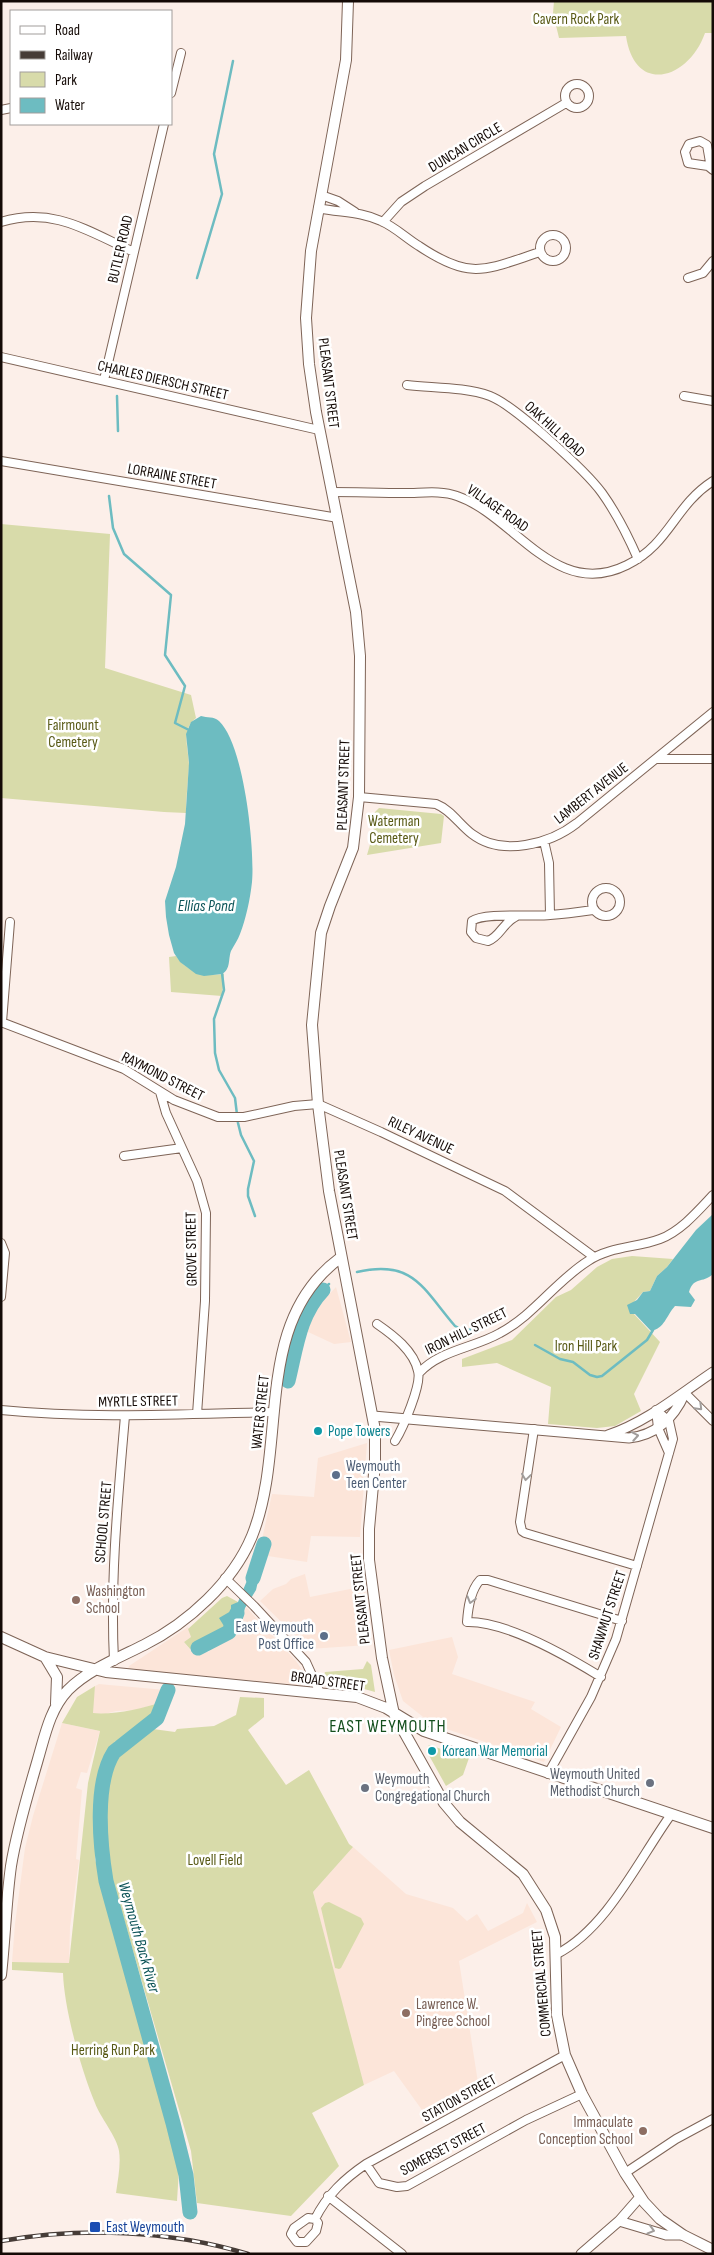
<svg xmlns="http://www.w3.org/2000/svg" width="714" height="2255" viewBox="0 0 714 2255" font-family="'Sofia Sans Condensed',sans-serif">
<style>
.built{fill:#fce5d9}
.green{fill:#d8dbaa}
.water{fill:#6dbcc1}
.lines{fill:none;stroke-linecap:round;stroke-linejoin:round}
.stream{stroke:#6dbcc1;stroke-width:2.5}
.river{stroke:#6dbcc1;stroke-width:15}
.minor-casing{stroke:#7e6457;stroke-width:10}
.tertiary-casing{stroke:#7e6457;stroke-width:11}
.secondary-casing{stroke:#7e6457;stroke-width:12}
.minor{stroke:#fff;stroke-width:8}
.tertiary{stroke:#fff;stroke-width:9}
.secondary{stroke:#fff;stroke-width:10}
.rail-casing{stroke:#463c37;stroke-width:4.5}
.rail{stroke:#fff;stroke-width:2.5;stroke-dasharray:8;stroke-linecap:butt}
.oneway{stroke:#a19d9b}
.culture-dot{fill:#0f9aa8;stroke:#fff;stroke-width:2}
.service-dot{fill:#5c6f8a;stroke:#fff;stroke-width:2}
.education-dot{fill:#8d6e63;stroke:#fff;stroke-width:2}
.worship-dot{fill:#6b7280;stroke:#fff;stroke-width:2}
.transit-dot{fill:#1a4fb4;stroke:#fff;stroke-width:2}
.labels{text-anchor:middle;stroke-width:5;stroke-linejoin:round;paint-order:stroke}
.park-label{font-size:15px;fill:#585915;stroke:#fff}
.street-label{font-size:15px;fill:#140a06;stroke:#fff}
.culture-label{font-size:15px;fill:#0d838f;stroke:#fff;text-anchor:start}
.service-label{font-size:15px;fill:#4e5e75;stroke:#fff;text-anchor:start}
.education-label{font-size:15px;fill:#785e54;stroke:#fff;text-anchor:start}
.worship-label{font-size:15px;fill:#5b616d;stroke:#fff;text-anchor:end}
.transit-label{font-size:15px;fill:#164399;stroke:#fff;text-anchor:start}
.water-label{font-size:16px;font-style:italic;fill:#0b5357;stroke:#fff}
.quarter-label{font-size:18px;letter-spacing:1px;fill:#144f1d;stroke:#fff}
</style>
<rect width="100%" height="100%" fill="#fcefe9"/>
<path class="built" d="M336 1287 351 1342 334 1344 306 1331 317 1307Z
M367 1443 360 1537 311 1536 307 1562 268 1556 266 1545 261 1544 272 1494 314 1497 318 1458Z
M305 1574 310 1597 365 1586 368 1645 309 1649 260 1601 273 1589 286 1584 291 1579Z
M246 1607 296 1661 306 1676 305 1683 300 1685 128 1669 129 1666 188 1627 191 1637 184 1642 191 1651 209 1652 211 1647 236 1633 242 1620Z
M452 1637 458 1657 452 1674 535 1702 531 1709 561 1727 544 1762 432 1724 403 1701 394 1675 389 1650Z
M99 1684 109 1685 166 1690 161 1702 137 1710 116 1711 105 1714 92 1713 95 1686Z
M62 1723 100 1731 87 1773 81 1772 76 1788 82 1790 76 1859 79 1860 70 1927 69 1963 12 1962 15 1924 25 1848 33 1816Z
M353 1847 406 1894 453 1908 467 1921 477 1914 488 1931 523 1913 527 1903 537 1922 459 1961 479 2089 427 2117 394 2071 364 2085 355 2054 313 1892Z"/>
<path class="green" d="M554 1H713V33H705C689 79 635 96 626 36L559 38 553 13Z
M1 524 110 534 105 668 191 695 196 718C180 730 189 749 189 766 188 781 186 797 186 813L164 812 1 798Z
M379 808 441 814 444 816 441 843 367 855 373 834 375 812Z
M176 956C187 972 205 977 224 974L222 996 171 992 169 957Z
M632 1256 673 1259 667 1267 657 1276 650 1291 643 1292 633 1303V1313L660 1342 634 1394 641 1411 615 1426 597 1428 548 1424 551 1387 497 1363 462 1367V1359L512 1340 556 1297 571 1290 597 1267 612 1259Z
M227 1596 238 1602 231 1611 227 1630 190 1649 184 1642 191 1637 188 1629 222 1598Z
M367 1661 371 1665 375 1692 350 1685 332 1684 324 1675 325 1672 363 1669Z
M95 1686 93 1713C112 1715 143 1709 161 1702L156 1714 119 1745 115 1741 101 1784 95 1859 177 2153 179 2169 177 2201 116 2193C118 2179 121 2164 119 2151 117 2137 100 2117 95 2103 81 2070 64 2008 63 1973L12 1970V1962L69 1963 88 1783 100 1731 62 1723 77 1697Z
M240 1697 264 1698V1717L248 1730 286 1785 309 1770 349 1844 353 1847 313 1892 364 2085 312 2113 339 2166 291 2216 197 2203 191 2151 103 1847 105 1793 108 1774 114 1757 119 1751 145 1732 153 1729 175 1732 177 1729 214 1726 236 1715Z
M429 1745 469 1758 463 1775 446 1786 426 1750Z
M329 1902 361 1918 364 1924 341 1968 339 1969 335 1968 321 1908 325 1903Z"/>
<path class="water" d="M201 716C207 718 214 716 219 721 244 744 255 849 252 882 250 900 246 918 240 934 238 940 234 945 231 951 228 959 231 969 222 974L204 976 196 974 180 962 174 953 169 935 166 917 165 901 176 867 185 824 189 763 186 734 191 722Z
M713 1214V1274C702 1284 694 1276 689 1292L695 1300 691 1307 675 1306C666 1316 665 1328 651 1331L635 1314H630L627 1305 637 1300 643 1292 650 1291 657 1276 667 1267 696 1230Z
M259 1560V1577L256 1590 245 1608 242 1620 232 1633 227 1631 219 1618 231 1611V1605L238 1602 251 1571Z"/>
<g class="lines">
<path class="stream" d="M197 278 222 194 214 154 233 61
M117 396 118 431
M109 496 113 528 124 554 171 595 165 655 185 686 175 723 189 730
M222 973 224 990 214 1019 215 1053 219 1070 235 1098 238 1123 241 1135 254 1161 248 1189V1196L255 1216
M357 1272C414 1259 423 1289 455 1326L461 1329 473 1330
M321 1288 323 1290 329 1284
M535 1345 560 1359 573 1362 590 1375 597 1377 602 1376 647 1340 653 1330"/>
<path class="river" d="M288 1381C296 1349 299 1315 323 1290
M253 1578 264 1544
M198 1648 229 1632 237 1613
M168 1690 157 1718 114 1752C94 1783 100 1845 106 1881L173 2123 186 2175 190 2212"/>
<defs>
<path id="minor" d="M565 96a12 12 0 1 1 24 0a12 12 0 1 1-24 0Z
M171 93 181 53
M1 110 11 108
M711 168 707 145 700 141 689 144 685 152 688 163 708 166 713 170
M321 195 338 201 355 212
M318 208C340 213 360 211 381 221 395 227 406 238 419 246 471 281 485 270 540 252
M1 222C54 206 89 232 134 252
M383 222 401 202 425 186 566 103
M540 248a13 13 0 1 1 26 0a13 13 0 1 1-26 0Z
M688 278 703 273 713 261
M1 357 319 430
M104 380 164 124
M407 385C434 388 465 387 490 396 514 405 586 471 602 493 617 514 628 536 638 559
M684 396 713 401
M1 461 338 518
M332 492C356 492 380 493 405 493 422 493 441 490 457 496 515 516 555 601 627 565 670 544 674 506 713 481
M656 759H713
M359 797 436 804C451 810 459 824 472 834 502 857 550 844 577 823L713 712
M544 841 549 863 550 915
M592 902a14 14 0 1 1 28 0a14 14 0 1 1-28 0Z
M517 916C502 923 501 936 488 941L476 938 471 932 472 921C484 912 533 917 550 915 564 914 579 912 593 910
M1 1022 124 1069 174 1100 218 1117H244L294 1106 318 1104 381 1132 505 1191 594 1257
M2 1022 10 922
M160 1092 166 1113 197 1181 206 1213 205 1301 197 1414
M124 1156 182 1148
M1 1243 5 1253 1 1297
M377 1324C393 1335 414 1351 418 1371 422 1384 403 1428 395 1441
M419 1373C440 1350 474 1348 500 1333 534 1315 556 1281 588 1261 611 1246 636 1248 660 1239 681 1231 698 1211 713 1195
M685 1393 713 1421
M1 1410C92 1419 183 1414 274 1412
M656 1410 658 1428 669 1453
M534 1429 520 1522 522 1531 525 1533 637 1566
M225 1578 254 1606 306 1662 320 1693
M114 1661C110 1578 118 1498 125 1416
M601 1677C567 1656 507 1621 467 1622 468 1608 470 1591 480 1580H488L622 1621
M548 1774 591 1697 616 1639 673 1439 669 1421 656 1410
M557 1954C607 1928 638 1861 670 1816
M366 2164 565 2055
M625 2173 676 2139 713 2119
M328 2196 402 2254
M308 2218 315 2219 318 2223 316 2231 306 2242H297L291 2234 294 2228Z
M315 2219C327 2195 344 2179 366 2164L379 2183 397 2187 407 2186 526 2120 582 2094"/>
<path id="tertiary" d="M373 1416 629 1438C657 1435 674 1418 685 1393
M608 1435C647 1422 680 1394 713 1372
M619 2221 666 2235H683
M581 2254 619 2221 640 2197"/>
<path id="secondary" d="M348 1 346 60 311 251 306 318 309 364 316 412 356 612 360 656 359 797 353 848 330 906 321 933 312 1025 318 1104 329 1191 375 1430V1463L369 1529V1560L382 1658 394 1714 444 1803 460 1822 523 1874 546 1910 555 1937 557 2015 565 2055 582 2094 625 2173 644 2202 660 2219 683 2235 713 2250
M1 1637 45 1657 106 1672 357 1697 386 1708 424 1731 713 1828
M45 1657 57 1677 56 1704
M1 1975C5 1939 6 1902 11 1866 17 1829 28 1794 38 1759 45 1735 50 1709 68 1690 88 1670 118 1658 144 1645 188 1623 233 1582 252 1536 289 1444 251 1324 340 1258"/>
</defs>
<use href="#minor" class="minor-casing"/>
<use href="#tertiary" class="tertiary-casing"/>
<use href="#secondary" class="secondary-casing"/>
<use href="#minor" class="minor"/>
<use href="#tertiary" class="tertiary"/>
<use href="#secondary" class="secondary"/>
<defs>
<path id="rail" d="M1 2241C82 2227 169 2230 248 2254"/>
</defs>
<use href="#rail" class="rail-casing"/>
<use href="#rail" class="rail"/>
</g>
<defs><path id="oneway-chevron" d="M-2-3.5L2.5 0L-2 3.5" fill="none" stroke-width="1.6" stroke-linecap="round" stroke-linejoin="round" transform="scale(1.25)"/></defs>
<g class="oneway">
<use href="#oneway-chevron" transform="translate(699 1407) rotate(45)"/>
<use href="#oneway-chevron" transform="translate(635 1436) rotate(-10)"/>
<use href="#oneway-chevron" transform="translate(526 1477) rotate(98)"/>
<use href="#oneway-chevron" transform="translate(471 1600) rotate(106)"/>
<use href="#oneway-chevron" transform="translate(651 2230) rotate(16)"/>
</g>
<g class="culture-dot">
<circle cx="318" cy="1431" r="5"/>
<circle cx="432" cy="1751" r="5"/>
</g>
<g class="service-dot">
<circle cx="336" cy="1475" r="5"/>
<circle cx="324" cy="1636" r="5"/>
</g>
<g class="education-dot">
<circle cx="76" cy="1600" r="5"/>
<circle cx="406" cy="2013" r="5"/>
<circle cx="643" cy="2131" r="5"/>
</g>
<g class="worship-dot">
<circle cx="650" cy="1783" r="5"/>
<circle cx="365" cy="1788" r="5"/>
</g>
<rect class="transit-dot" x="89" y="2221" width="12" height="12" rx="2.5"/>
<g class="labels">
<g class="park-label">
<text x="576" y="24">Cavern Rock Park</text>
<text x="73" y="730">Fairmount<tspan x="73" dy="17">Cemetery</tspan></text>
<text x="394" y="826">Waterman<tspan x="394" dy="17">Cemetery</tspan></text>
<text x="586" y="1351">Iron Hill Park</text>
<text x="215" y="1865">Lovell Field</text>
<text x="113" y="2055">Herring Run Park</text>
</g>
<g class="street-label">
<text transform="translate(465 147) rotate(-31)" y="5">DUNCAN CIRCLE</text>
<text transform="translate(120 249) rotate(-77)" y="5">BUTLER ROAD</text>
<text transform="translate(163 380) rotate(13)" y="5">CHARLES DIERSCH STREET</text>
<text transform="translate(329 383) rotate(83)" y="5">PLEASANT STREET</text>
<text transform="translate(555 429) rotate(42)" y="5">OAK HILL ROAD</text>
<text transform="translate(172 476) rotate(10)" y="5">LORRAINE STREET</text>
<text transform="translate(498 508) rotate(35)" y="5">VILLAGE ROAD</text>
<text transform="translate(343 785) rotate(-88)" y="5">PLEASANT STREET</text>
<text transform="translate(591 793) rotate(-38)" y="5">LAMBERT AVENUE</text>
<text transform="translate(163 1076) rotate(27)" y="5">RAYMOND STREET</text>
<text transform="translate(421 1135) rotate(25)" y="5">RILEY AVENUE</text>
<text transform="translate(346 1195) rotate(81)" y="5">PLEASANT STREET</text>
<text transform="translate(191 1249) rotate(-91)" y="5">GROVE STREET</text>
<text transform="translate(466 1331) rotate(-26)" y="5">IRON HILL STREET</text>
<text transform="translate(138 1401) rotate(-1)" y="5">MYRTLE STREET</text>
<text transform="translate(260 1412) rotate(-84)" y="5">WATER STREET</text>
<text transform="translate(103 1522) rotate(-85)" y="5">SCHOOL STREET</text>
<text transform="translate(360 1599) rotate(-96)" y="5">PLEASANT STREET</text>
<text transform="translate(607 1615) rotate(-72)" y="5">SHAWMUT STREET</text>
<text transform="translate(328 1681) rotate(8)" y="5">BROAD STREET</text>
<text transform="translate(541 1983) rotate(-95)" y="5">COMMERCIAL STREET</text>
<text transform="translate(459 2098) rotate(-29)" y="5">STATION STREET</text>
<text transform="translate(443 2149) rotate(-28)" y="5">SOMERSET STREET</text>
</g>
<g class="culture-label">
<text x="328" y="1436">Pope Towers</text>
<text x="442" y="1756">Korean War Memorial</text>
</g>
<g class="service-label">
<text x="346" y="1471">Weymouth<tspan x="346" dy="17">Teen Center</tspan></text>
<text x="314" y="1632" text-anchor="end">East Weymouth<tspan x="314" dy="17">Post Office</tspan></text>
</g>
<g class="education-label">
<text x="86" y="1596">Washington<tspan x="86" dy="17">School</tspan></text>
<text x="416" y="2009">Lawrence W.<tspan x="416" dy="17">Pingree School</tspan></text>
<text x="633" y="2127" text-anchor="end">Immaculate<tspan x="633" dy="17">Conception School</tspan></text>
</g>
<g class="worship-label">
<text x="640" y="1779">Weymouth United<tspan x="640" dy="17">Methodist Church</tspan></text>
<text x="375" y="1784" text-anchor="start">Weymouth<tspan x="375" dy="17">Congregational Church</tspan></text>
</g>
<g class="transit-label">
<text x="106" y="2232">East Weymouth</text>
</g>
<g class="water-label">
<text x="206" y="911">Ellias Pond</text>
<text transform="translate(140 1937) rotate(74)" y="6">Weymouth Back River</text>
</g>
<g class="quarter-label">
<text x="388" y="1732">EAST WEYMOUTH</text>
</g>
</g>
<rect width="714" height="2255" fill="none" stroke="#140a06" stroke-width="5"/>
<rect x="10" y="10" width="162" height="115" fill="#ffffff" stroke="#a19d9b"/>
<rect x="20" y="26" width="25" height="8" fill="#ffffff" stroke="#a19d9b"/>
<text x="55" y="35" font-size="15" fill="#140a06">Road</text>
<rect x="20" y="51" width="25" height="8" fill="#463c37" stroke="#a19d9b"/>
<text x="55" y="60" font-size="15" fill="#140a06">Railway</text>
<rect x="20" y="72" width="25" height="15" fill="#d8dbaa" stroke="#a19d9b"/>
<text x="55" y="85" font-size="15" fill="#140a06">Park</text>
<rect x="20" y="98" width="25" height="15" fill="#6dbcc1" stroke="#a19d9b"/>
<text x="55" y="110" font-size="15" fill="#140a06">Water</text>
</svg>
